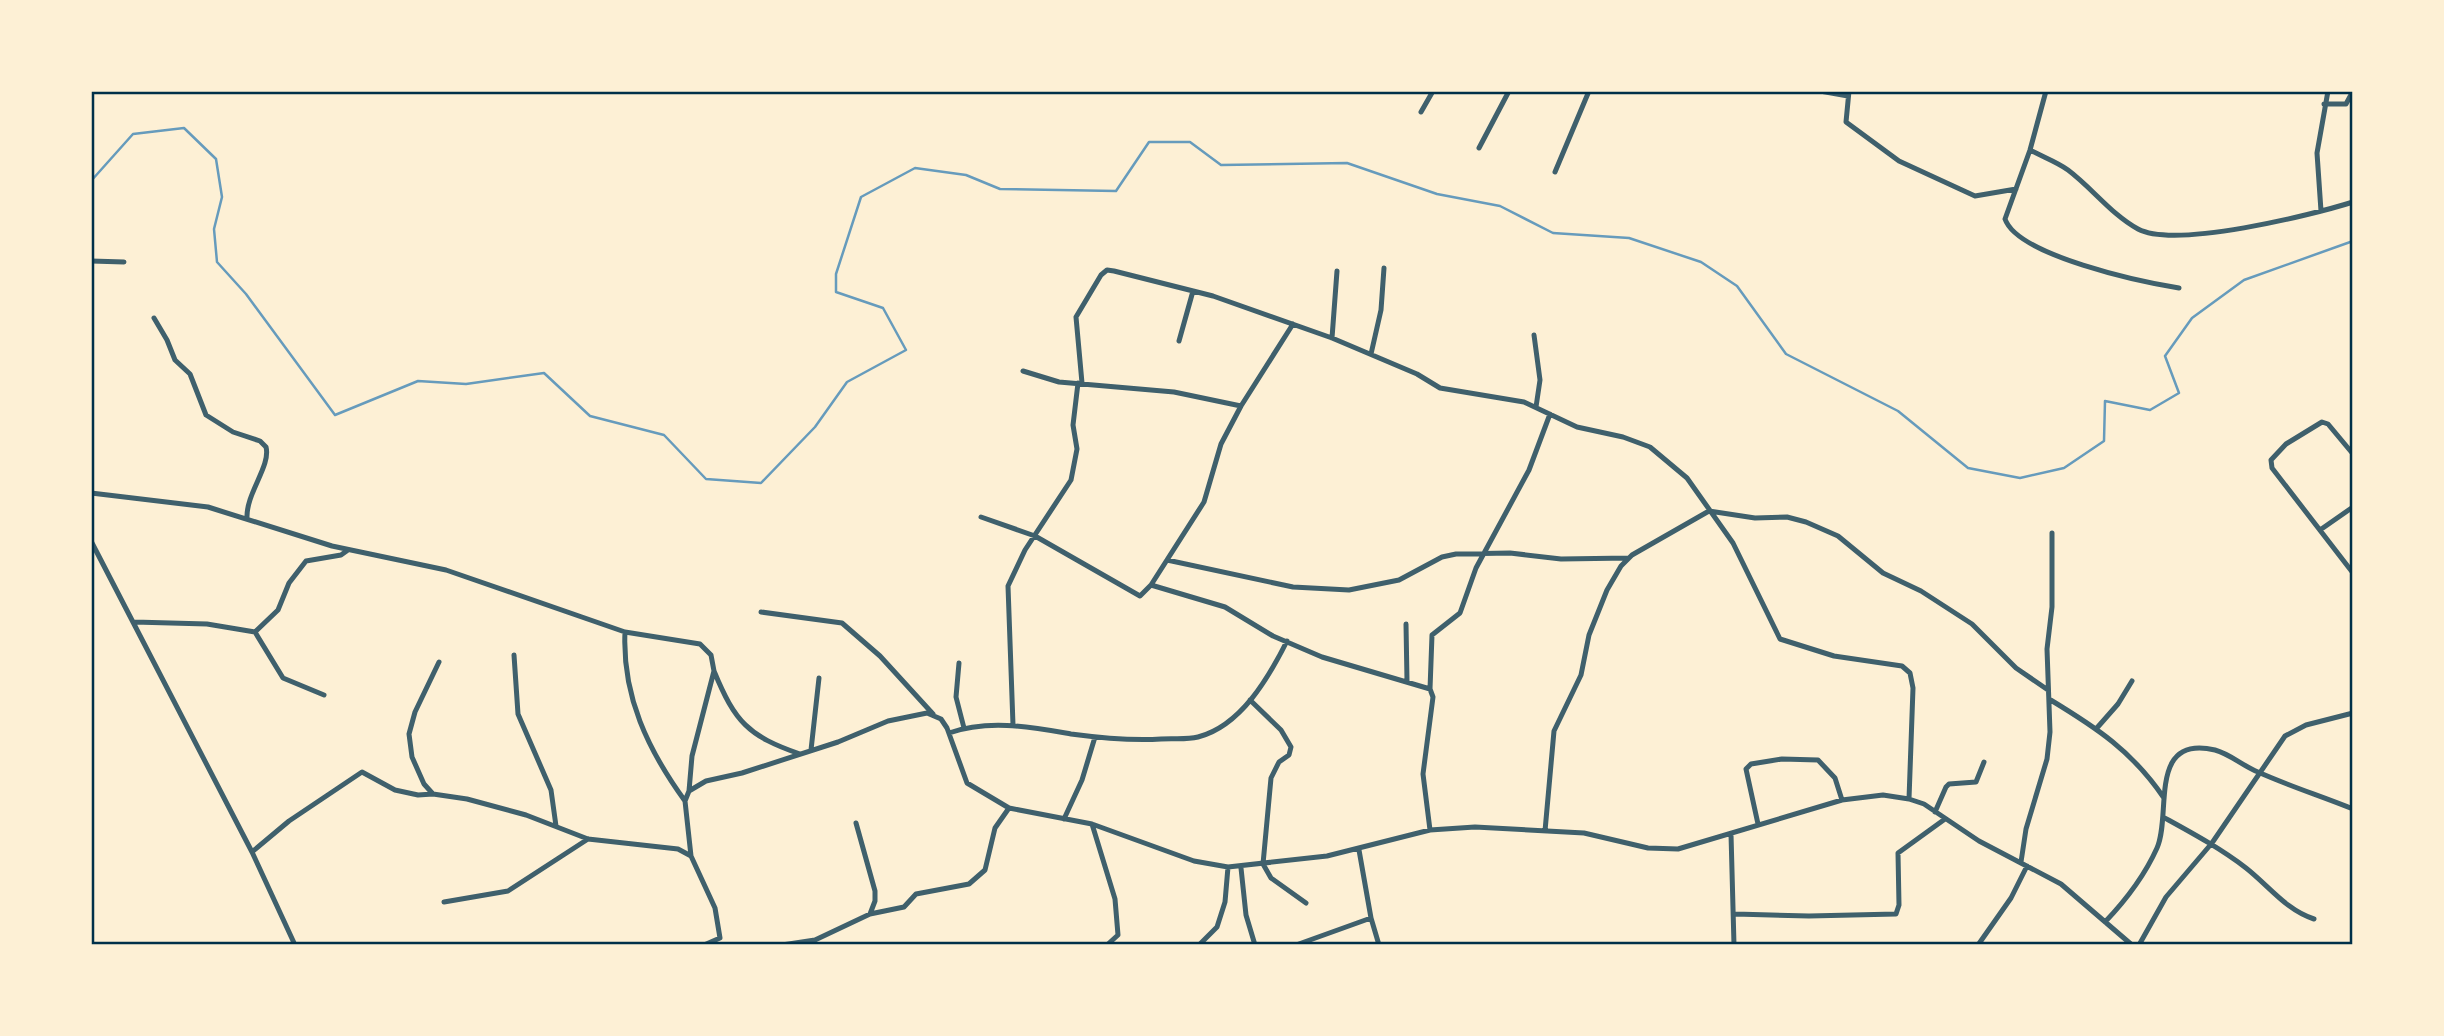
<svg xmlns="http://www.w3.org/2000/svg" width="2444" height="1036" viewBox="0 0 2444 1036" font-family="'Open Sans',sans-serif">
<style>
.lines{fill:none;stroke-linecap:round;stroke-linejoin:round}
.stream{stroke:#669bbc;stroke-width:2.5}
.minor{stroke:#3f606c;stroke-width:5}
.neatline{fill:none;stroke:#003049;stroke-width:2.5}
</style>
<rect width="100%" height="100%" fill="#fdf0d5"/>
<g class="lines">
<path class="stream" d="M91 181 133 134 184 128 216 159 222 197 214 229 217 262 246 294 335 415 418 381 466 384 544 373 590 416 664 435 706 479 761 483 815 427 847 382 906 350 883 308 836 292V274L861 197 915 168 966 175 1000 189 1116 191 1149 142H1190L1221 165 1347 163 1437 194 1500 206 1553 233 1629 238 1701 262 1737 286 1786 354 1898 411 1968 468 2020 478 2064 468 2104 441 2105 401 2150 410 2179 393 2165 356 2192 318 2244 280 2353 241"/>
<path class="minor" d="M1820 91 1848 96
M1849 91 1846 122 1899 161 1975 196 2016 189
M2046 91 2030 150 2005 219C2018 256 2142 282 2179 288
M2324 104H2346L2353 91
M1421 112 1433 91
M1479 148 1509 91
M2030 150C2043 157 2057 162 2068 170 2092 188 2112 215 2138 229 2175 249 2312 215 2353 202
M1555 172 1589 91
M2321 211 2317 153 2328 91
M91 261 124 262
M154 318 167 340 175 360 190 374 206 415 233 432 260 441 266 447C271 466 246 493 247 518
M1534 335 1540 380 1536 407
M1332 338 1337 271
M1179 341 1193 291
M1371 354 1381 310 1384 268
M1023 371 1059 382 1174 392 1241 406
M1082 383 1076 317 1101 275 1107 270 1114 271 1213 296 1332 338 1417 374 1440 388 1524 402 1577 427 1623 437 1650 447 1687 478 1733 543 1780 639 1834 656 1902 666 1910 673 1913 688 1909 799
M2353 454 2328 424 2322 422 2286 444 2271 460 2272 468 2353 573
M91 493 208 507 332 546 446 570 625 632 700 644 711 655 714 671 692 756 689 791
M981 517 1035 536 1140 596 1151 585 1204 502 1221 444 1241 406 1293 324
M2320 530 2353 507
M91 541 252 852 295 945
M1167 560 1293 587 1349 590 1399 580 1442 557 1456 554 1510 553 1561 559 1629 558
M1151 585 1225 607 1273 636 1322 657 1430 689 1433 697 1423 774 1430 830
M761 612 842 623 880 656 933 714
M134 622 207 624 255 632 283 678 324 695
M1406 624 1407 681
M255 632 278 610 289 583 306 561 341 555 348 550
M625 632C622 696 648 750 685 801
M514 655 518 714 551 790 556 826
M439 662 415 712 409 734 412 757 424 784 433 794 467 799 526 815 588 839 678 849 691 856
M959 663 956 697 964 728
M714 671C735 722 748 736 800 754
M1430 689 1432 635 1460 613 1476 568 1529 470 1550 414
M2049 699C2097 728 2132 751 2164 798
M1250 700 1281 730 1291 747 1289 755 1279 762 1271 778 1263 864 1271 878 1306 903
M1013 725 1008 586 1025 550 1071 480 1077 449 1073 425 1078 383
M2096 729 2118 704 2132 681
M949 733C989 719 1030 727 1071 734 1101 738 1130 741 1161 739 1173 738 1186 740 1198 737 1241 726 1269 677 1287 641
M811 750 819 678
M1935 812 1946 787 1949 784 1976 782 1984 762
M2163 817C2192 833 2220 848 2246 868 2269 886 2286 910 2314 919
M1064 819 1082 780 1095 737
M856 823 875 891V901L870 914
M1092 824 1115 899 1118 935 1107 945
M1758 824 1746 769 1751 764 1782 759 1818 760 1835 778 1842 800
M1545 831 1554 731 1581 675 1589 635 1607 590 1621 566 1632 555 1709 511 1755 518 1787 517 1806 522 1838 536 1883 573 1921 591 1972 624 2016 668 2048 690
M1731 834 1734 945
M1359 850 1371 918 1379 945
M252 852 289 821 362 772 395 790 418 795 433 794
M2021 862 2026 829 2047 759 2050 732 2047 649 2052 607V533
M1241 868 1246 915 1255 945
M444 902 508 891 588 839
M1735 914 1809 916 1896 914 1899 905 1898 853 1945 819
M2105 922C2126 900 2144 877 2157 848 2172 815 2147 734 2215 750 2230 754 2243 766 2258 772 2289 786 2321 796 2353 809
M704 945 720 938 715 908 691 856 685 801 689 791 706 781 742 773 838 742 888 721 927 713 941 719 947 728 967 783 1009 808 1092 824 1194 861 1228 867 1327 856 1430 830 1475 827 1584 833 1648 848 1678 849 1842 800 1883 795 1909 799 1924 804 1979 841 2061 884 2132 945
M782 945 815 940 870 914 904 907 916 894 969 884 985 870 995 828 1009 808
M1199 945 1217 927 1225 902 1228 867
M1296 945 1371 918
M1978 945 2011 898 2027 866
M2139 945 2166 897 2212 843 2285 736 2306 725 2353 713"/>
</g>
<rect width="2444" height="1036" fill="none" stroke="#fdf0d5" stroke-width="186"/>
<rect x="93" y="93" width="2258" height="850" class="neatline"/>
</svg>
